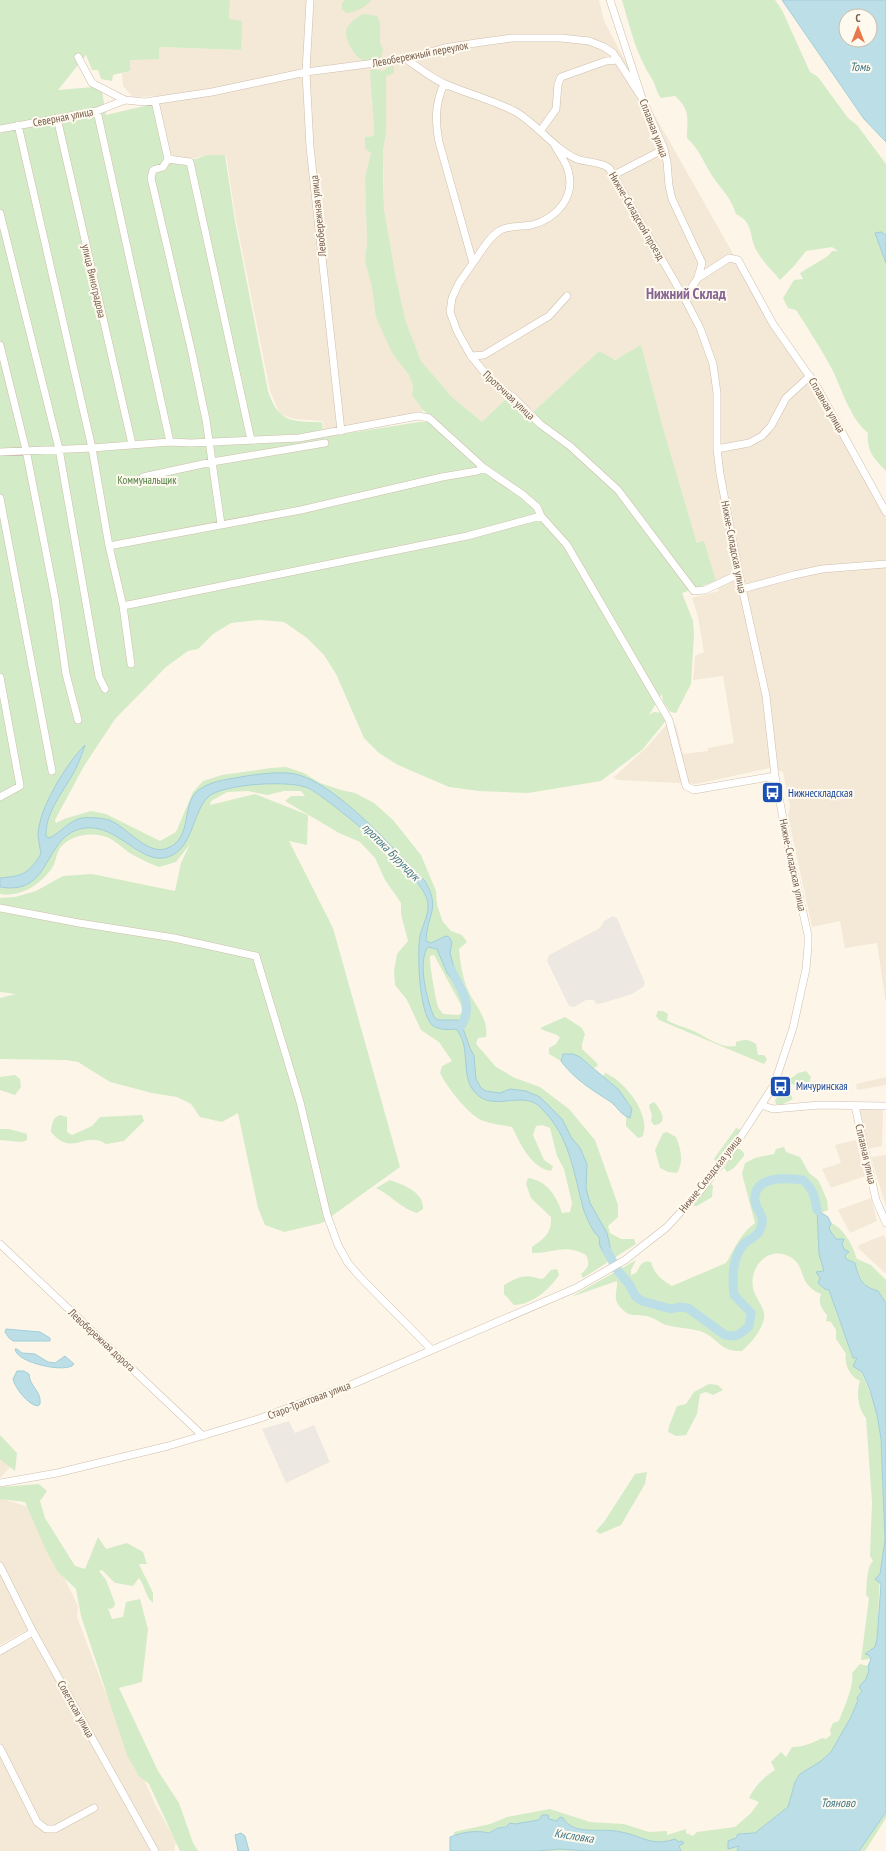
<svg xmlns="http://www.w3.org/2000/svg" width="886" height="1851" viewBox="0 0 886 1851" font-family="'PT Sans Narrow',sans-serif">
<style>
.residential{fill:#f4e8d7}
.industrial{fill:#eee8e2}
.green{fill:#d3ebc6;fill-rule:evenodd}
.water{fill:#bcdfe7;stroke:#a2ced9;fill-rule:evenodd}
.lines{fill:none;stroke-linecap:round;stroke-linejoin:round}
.river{stroke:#bcdfe7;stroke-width:9}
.minor-casing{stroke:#cfbead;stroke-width:8}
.minor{stroke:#fff;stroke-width:7}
.labels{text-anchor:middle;stroke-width:4;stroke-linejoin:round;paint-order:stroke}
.street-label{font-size:11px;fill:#785e4b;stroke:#fffaef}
.park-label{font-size:11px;fill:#517e43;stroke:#fffaef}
.transit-label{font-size:11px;fill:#164399;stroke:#fffaef;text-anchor:start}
.water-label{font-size:12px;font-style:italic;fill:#457b8b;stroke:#fffaef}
.district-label{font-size:15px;font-weight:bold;fill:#866493;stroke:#fffaef}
</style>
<rect width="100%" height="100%" fill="#fdf6e8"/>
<path class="residential" d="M230 0H599L604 21 645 98 736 259 827 402 886 518V1004L877 943 845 948 840 921 812 927 788 816 790 807 783 772 770 768 696 784 619 780 613 778 647 747 667 724 676 725 683 754 708 751V748L734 743 723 676 693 680 695 656 704 652 698 617 692 598 719 591 704 542 697 543 663 428 641 346 614 360 599 351 532 413 511 394 482 422 451 396 421 361 406 322 396 278 384 209 383 151 386 133V76L388 67 383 71 372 102 374 108V136L365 137 371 153 365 177 367 243 365 261 392 353 409 375 413 385 412 395 424 411 373 423 324 431 323 421 294 419 280 414 270 391 236 220 226 155H207L196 158H176L169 154 158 96 133 97 123 86 122 73 130 71V60L159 47 241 50 229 20Z
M886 1077V1085L857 1090 856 1084Z
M859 1109 883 1110 882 1146 867 1149Z
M856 1140 865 1176 831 1188 822 1169 841 1163 835 1145Z
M886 1155V1207L871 1157Z
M871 1198 877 1221 850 1233 838 1210Z
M884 1235 886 1239V1274L858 1248 859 1245Z
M0 1449 16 1461 0 1478Z
M0 1498 29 1507 78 1606 77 1617 103 1686 155 1804 176 1841 174 1851H0V1654L39 1635 29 1629 0 1645Z"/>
<path class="industrial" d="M613 916 617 918 645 983 643 987 632 994 603 1003 596 1004 594 1000H586L574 1007 569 1006 547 961 549 955 600 928 604 921Z
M289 1421 295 1433 314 1425 330 1462 286 1483 262 1429Z"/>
<path class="green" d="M0 0H230L229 19 242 21 241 50 159 47V59L130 60V71L113 75 112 81 101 79 98 70H92L86 55 58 90 94 87 102 91 106 115 153 104 164 157 196 159 207 155H225L235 221 268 391C278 422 292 422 322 422L324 437 419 422H429L433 418 424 411 412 395 413 385 409 375 392 353 376 317 372 287 365 261 367 243 365 177 371 153 365 148V137L374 136C374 114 371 92 370 70L374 69 383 71 388 67 394 66V73L386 76V133L383 151V177L384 209 396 278 406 322 421 361 451 396 482 422 511 394 532 413 599 351 615 360 641 345 663 428 697 543 704 541 716 581 682 593 693 621 694 635 691 684 676 713 670 712 663 701 662 694 649 715 654 712 661 713 666 718 664 723 642 750 601 781 528 793 479 791 449 787 398 765 379 753 364 738 336 674 324 655 307 638 284 622 259 620 231 623 213 634 198 649 188 651 166 667 115 719 84 766 55 820 56 823 64 819 91 811 106 814 160 841 176 832 193 792 203 781 222 775 271 768 286 767 304 773 320 783 341 790 355 793 374 803 393 820 421 855 436 891 437 905 443 922 451 931 462 935 467 942 459 949C460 961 462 974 466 986 473 1004 489 1017 486 1037L478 1038 476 1044 496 1067 515 1078 540 1087 569 1109 595 1140 618 1205V1217L608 1226 610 1233 621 1239H634L636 1244 583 1278 581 1274C589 1267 590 1264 586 1255 564 1243 553 1254 532 1253V1247C544 1239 552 1233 551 1217L531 1198 526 1184 528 1178C546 1180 557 1196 562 1213L570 1212 572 1203 564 1169 557 1156 550 1128 542 1125 536 1126 533 1135 544 1160 553 1166 551 1171C531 1168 520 1143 512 1127 502 1125 490 1124 481 1120 467 1113 447 1087 440 1073L442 1066 452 1061 439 1042 421 1030 407 1000 395 985 394 971 397 954 408 941 401 914V903L385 880 375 858 360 842 339 833 285 801 291 796H305L301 791H284L267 795 248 791 227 792 211 801 210 805 255 794 308 815 307 845 289 841 333 928 400 1167 322 1223 284 1232 265 1225 258 1208 238 1113 222 1122 200 1117 191 1104 177 1097 152 1093 110 1082 78 1062 66 1060 0 1059V998L16 994 0 992V898L15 897 36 891 63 876 92 874 175 891 181 863 190 844 176 862 159 867C148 863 138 858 128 852 119 845 112 837 99 835 87 833 69 836 60 848 56 854 56 862 52 868 41 884 20 898 0 894ZM434 955 461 1005 462 1012 459 1015 443 1014C441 1011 437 1007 437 1003 435 995 429 962 430 956Z
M345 0H371C367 7 353 13 346 13L342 9V3Z
M622 0H775L782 10 810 72 818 77 848 118 857 125 886 164V471C874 459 866 450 868 433 850 418 843 392 833 371 822 350 809 330 796 310L788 308 783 298 794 280 803 279 800 273 828 256 832 251H838L832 247 806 251 794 266 780 280C773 271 764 263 758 253 748 239 756 224 736 214 730 195 721 190 711 174 703 161 699 149 687 138 687 119 691 110 675 96L661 98C656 92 656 85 652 79 636 55 630 27 622 0Z
M363 14 377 16 380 24V43L383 49 381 58C363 64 359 61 350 46 341 29 349 22 363 14Z
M658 1011H663L668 1014 667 1020C674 1025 683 1026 691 1030 705 1035 719 1049 736 1046V1042C745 1039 748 1039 756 1044L758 1055H764L767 1059 764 1064 659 1020 656 1016Z
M565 1017 582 1028 585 1034 582 1044V1049L596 1062 598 1066 594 1068 580 1057H561V1061L549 1054V1048L556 1044 560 1037C554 1032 546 1033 540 1028Z
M806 1071 811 1077 809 1083 802 1089 790 1083V1079L798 1073Z
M605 1073C624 1080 653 1116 642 1137L638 1138 626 1126V1117L630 1118 603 1076Z
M15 1075 20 1079 21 1087 15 1095 0 1090V1077Z
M784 1088H787L793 1099 781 1105 776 1104 775 1100Z
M654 1102C660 1108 670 1124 654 1125L651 1121 652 1116 649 1106 650 1104Z
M60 1115 67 1117V1132L72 1135 92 1126 100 1117 142 1115 144 1121 124 1141 106 1144C85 1130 73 1158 51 1132 52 1124 52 1118 60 1115Z
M736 1128 741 1130 716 1162 714 1159 716 1156Z
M0 1129H9L27 1134V1140L22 1142 0 1140Z
M667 1132 676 1137C681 1150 684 1161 677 1173L668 1172 660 1168 655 1150 663 1133Z
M784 1147 786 1152 800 1157 809 1173 818 1180 821 1186 827 1200 828 1210 821 1213 817 1210 819 1254 837 1314 853 1357 857 1358 856 1361 874 1401 881 1438 885 1540 880 1574 877 1639 875 1647 866 1654 869 1655 871 1659 861 1660 869 1598 866 1595C867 1585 866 1568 873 1561L870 1556 872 1502 866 1418C858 1409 856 1392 860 1381 850 1376 844 1365 846 1354L836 1339V1330L831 1322 826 1321 827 1315C821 1308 818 1303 821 1294 798 1285 806 1267 792 1258 770 1244 749 1265 753 1288 755 1299 766 1307 764 1319 761 1331 751 1343 742 1351 719 1352 718 1337 700 1331 689 1328 677 1328 666 1325 660 1323 656 1319 650 1317 639 1313 631 1319 622 1309 611 1298 618 1292 617 1281L571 1297 636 1260 631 1270V1275L636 1273C640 1266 642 1260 651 1262 654 1274 662 1280 672 1286L726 1263C735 1248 740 1234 755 1223L742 1174 745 1163 755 1158 774 1154 776 1149Z
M736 1149H740L744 1153V1156L734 1168 727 1172 724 1168Z
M390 1180C404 1185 424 1192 423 1209L417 1213C402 1209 391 1195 376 1188Z
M710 1183 713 1186 712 1197 697 1206H692Z
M831 1223C844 1228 853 1246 857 1259L871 1265 886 1280V1303L878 1291C861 1286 859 1279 855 1263L846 1259 842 1244 844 1239H836L829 1229Z
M557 1269 559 1275C550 1289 532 1305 514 1305L504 1294V1285C516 1278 526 1273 540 1279L544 1278 551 1270Z
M709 1384 718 1385 723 1390 713 1395 706 1392 700 1394 697 1414 686 1435 676 1436 668 1432 669 1426 677 1406 686 1404 694 1392Z
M0 1435 17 1453 15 1471 0 1459Z
M647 1472 645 1484 621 1525 600 1534 596 1531 604 1522 635 1474Z
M39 1484 47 1491 40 1501 45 1518 75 1566 85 1569 98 1537 106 1549 127 1543 143 1552 147 1564H139L153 1593V1603C145 1596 145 1586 139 1578L133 1586 115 1583 102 1570 99 1571 106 1580 115 1603 114 1607 110 1609 108 1608 112 1619 123 1617 126 1602 140 1599 148 1629 142 1682 119 1688 158 1771 179 1803 193 1843 198 1851H180L149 1784 139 1776 127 1755 81 1616 76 1589 58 1572 46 1550 25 1502 0 1499V1487Z
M860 1664 868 1666 869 1670 866 1679 860 1687 862 1691 857 1698 858 1700 851 1717 831 1752 821 1761 800 1774 795 1782 788 1807 755 1833 738 1834 732 1848 740 1846 737 1851H681L679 1843 675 1839C652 1847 642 1837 621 1832 609 1829 596 1832 584 1830 572 1829 560 1821 548 1819V1815H542L539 1820 498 1828 488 1833C477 1830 465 1833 454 1835V1832L490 1824 507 1817 550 1809 590 1822 624 1824 649 1832 667 1831V1835L686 1829V1833L693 1836 697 1832 735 1827 751 1813 759 1802 749 1798C754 1787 765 1776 775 1770L771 1762 781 1752 786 1757 792 1747C799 1748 816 1742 822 1738L826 1739 831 1735 830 1730 833 1723 839 1721C843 1710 855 1684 852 1673Z
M886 1812V1818L865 1851H859Z
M559 1849 589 1851H536Z"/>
<path class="water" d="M782 0H886V142L864 119ZM846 16H870V40H846Z
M881 232 886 235V263L875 233Z
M85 745C83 752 80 759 77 766 67 788 45 810 46 836L49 838C61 833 68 821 82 818 89 817 103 818 109 820 126 826 148 857 168 848 194 837 180 802 200 789 213 780 231 779 246 776 261 774 280 771 295 774 337 783 394 850 425 881 441 909 427 914 426 941L431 943 446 936 449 937 452 942 450 953 457 978 455 980H452L447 973 437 949 428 947C417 962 427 1000 434 1017L438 1020H458L461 1023 470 1048 474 1056 476 1079 481 1088 486 1091 500 1093 510 1089 526 1091 540 1097 562 1119 571 1137 580 1148 587 1164 586 1188 590 1203 607 1233 613 1261 609 1262C606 1257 603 1252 600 1246 599 1243 600 1240 599 1237 597 1234 597 1236 595 1233 592 1229 586 1216 584 1211 573 1172 571 1137 540 1107 521 1088 489 1117 471 1087 462 1070 470 1044 456 1029 449 1030 438 1030 432 1025 419 1012 417 954 420 936 423 923 431 912 427 899 420 874 334 803 310 789 293 779 221 784 208 797 192 813 193 849 168 857 141 866 118 824 85 828 42 833 54 897 0 887V878C23 876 28 874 41 854 40 848 39 842 38 836 38 809 67 763 85 745Z
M563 1054H573L580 1057 619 1090 632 1109 630 1118C622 1116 617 1107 611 1102 592 1090 574 1079 561 1061Z
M817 1210 828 1217 831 1223 829 1229 836 1239H844L842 1244 844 1249 849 1252 845 1255 846 1259 855 1263C859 1279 861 1286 878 1291L886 1303V1812L859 1851H737L739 1846 728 1849V1841L736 1838 738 1834 755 1833 788 1807 795 1782 800 1774 821 1761 831 1752 851 1717 858 1700 857 1698 862 1691 859 1687 866 1679 869 1670 868 1666 871 1659 869 1655 865 1654 875 1647 877 1639 881 1584 875 1579 880 1574 885 1540 881 1438 877 1415 870 1390 862 1372 853 1366 857 1358H853L829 1290 825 1289 818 1283 820 1278 816 1272 824 1271 819 1254Z
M6 1329 40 1332 50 1338V1341H13L9 1338 5 1332Z
M15 1349H17L22 1353 35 1354 48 1362 55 1363 65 1356 74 1364C68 1374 16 1363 15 1349Z
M17 1371H24L29 1374C29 1386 42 1391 40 1404L38 1406C28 1405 15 1388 13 1379Z
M542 1815H548L549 1819 557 1821 560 1817 563 1818C575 1837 602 1827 621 1832 642 1836 652 1847 675 1839L679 1842 682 1841 684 1843 679 1846 681 1851H589L559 1849 536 1851H450V1837C462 1832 477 1830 489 1833L498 1828 506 1827 510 1823 515 1824 539 1820Z
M241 1833 245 1836 249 1851H238L235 1835Z"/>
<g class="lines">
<path class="river" d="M451 969C460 990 475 1004 461 1026
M607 1251 618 1271 629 1284 636 1297 642 1301 671 1309 679 1307 688 1308 725 1335C736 1338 741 1334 749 1326L751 1313 734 1295C732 1278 732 1255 746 1242 752 1238 759 1235 761 1227 766 1215 756 1211 755 1201 753 1175 786 1178 803 1180 813 1189 815 1197 817 1210"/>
<defs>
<path id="minor" d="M310 0 306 72 310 147 341 431
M610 0 642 98 664 149 667 162 669 186 672 199 702 263 698 277
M78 57 92 83 125 100 145 102 212 92 306 72 406 59 444 48 476 43 512 38H561L589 41 604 47 613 53 642 98
M444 84C435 104 435 120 439 142L473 263 459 283 452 298 450 312 457 331 471 356 494 384 513 397 540 424 570 446 618 490 694 591 705 590 739 574
M155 101 168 159 163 167 153 170 151 178 192 353 206 420 221 524
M97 111 170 442
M57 118 132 444
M18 125 92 448 109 546 123 606 131 664
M0 129 97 111 125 100
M541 130 556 109 558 84 561 77 606 61 618 60
M168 159 190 162 251 440
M614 175 664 149
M0 213 59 449 99 677 105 689
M473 263C481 252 488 238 499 231 508 225 522 227 532 225 557 218 576 197 568 170 566 162 559 153 555 146
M686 301 691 288 698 278 729 258 738 260 773 324 817 387 886 512
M0 345 26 450 55 598 66 674 78 720
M471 356 484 355 549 316 567 296
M717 449 749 443 762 436 771 426 786 398 810 376
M0 452 92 448 170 442 191 443 299 438 418 416 429 418 484 468 522 494 537 507 541 516 567 545 669 720 686 786 694 790 775 776
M143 477 212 462 325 443
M0 498 52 771
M109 546 301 510 442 477 477 471 484 468
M742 589 794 575 822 569 886 564
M123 606 467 536 541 516
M0 677 20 786 0 797
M0 908 79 923 174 938 256 956 300 1102 327 1215 338 1245 348 1263 361 1278 431 1349
M761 1105 773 1109 820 1105 886 1106
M855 1106 876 1200 886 1223
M0 1244 203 1436
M0 1483 57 1473 168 1446 258 1419 353 1384 576 1288 625 1260 667 1227 700 1191 734 1147 774 1085 793 1028 806 969 808 946V935L788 845 775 776 766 696 739 574 720 474 717 449V393L713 364 700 328 686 301 609 168C599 161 588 163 577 159 554 149 538 125 516 112 493 100 468 94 445 84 431 78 418 67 406 59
M0 1566 33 1632 155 1851
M0 1651 33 1632
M0 1748 37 1822 46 1829H55L94 1808"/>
</defs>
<use href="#minor" class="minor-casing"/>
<use href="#minor" class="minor"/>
</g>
<defs>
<symbol id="bus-square" viewBox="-11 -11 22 22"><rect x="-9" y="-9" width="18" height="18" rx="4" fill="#1a4fb4" stroke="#fffaef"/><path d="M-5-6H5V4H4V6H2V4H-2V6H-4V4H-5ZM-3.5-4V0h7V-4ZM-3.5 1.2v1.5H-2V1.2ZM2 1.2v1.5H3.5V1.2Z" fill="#fff"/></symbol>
</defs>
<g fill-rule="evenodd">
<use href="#bus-square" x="760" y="780" width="25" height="25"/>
<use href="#bus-square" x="768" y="1074" width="25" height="25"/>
</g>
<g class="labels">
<g class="street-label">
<text transform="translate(420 54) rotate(-11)" y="4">Левобережный переулок</text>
<text transform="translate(63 117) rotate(-11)" y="4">Северная улица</text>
<text transform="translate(654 128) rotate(69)" y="4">Сплавная улица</text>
<text transform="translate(318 216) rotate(-96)" y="4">Левобережная улица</text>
<text transform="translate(637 216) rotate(60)" y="4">Нижне-Складской проезд</text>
<text transform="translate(94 281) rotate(77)" y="4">улица Виноградова</text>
<text transform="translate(509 395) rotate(43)" y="4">Проточная улица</text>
<text transform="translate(827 405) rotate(60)" y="4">Сплавная улица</text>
<text transform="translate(734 547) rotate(79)" y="4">Нижне-Складская улица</text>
<text transform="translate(793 865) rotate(78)" y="4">Нижне-Складская улица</text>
<text transform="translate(866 1154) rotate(77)" y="4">Сплавная улица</text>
<text transform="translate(710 1174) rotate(-52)" y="4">Нижне-Складская улица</text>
<text transform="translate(102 1340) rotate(43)" y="4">Левобережная дорога</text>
<text transform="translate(309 1400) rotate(-21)" y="4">Старо-Трактовая улица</text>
<text transform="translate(76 1709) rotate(61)" y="4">Советская улица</text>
</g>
<g class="park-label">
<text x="147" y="484">Коммунальщик</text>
</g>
<g class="transit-label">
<text x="788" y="797">Нижнескладская</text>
<text x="796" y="1090">Мичуринская</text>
</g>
<g class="water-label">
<text x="860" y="71">Томь</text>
<text transform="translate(391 852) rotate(45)" y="4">протока Бурундук</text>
<text x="838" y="1807">Тояново</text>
<text transform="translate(574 1836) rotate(9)" y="4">Кисловка</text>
</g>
<g class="district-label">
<text x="686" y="299">Нижний Склад</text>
</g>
</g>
<g transform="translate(858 28)"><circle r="19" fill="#fffaef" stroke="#c9bcad"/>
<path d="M0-3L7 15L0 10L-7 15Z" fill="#e7784e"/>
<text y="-6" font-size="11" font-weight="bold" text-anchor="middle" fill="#785e4b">С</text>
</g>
</svg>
